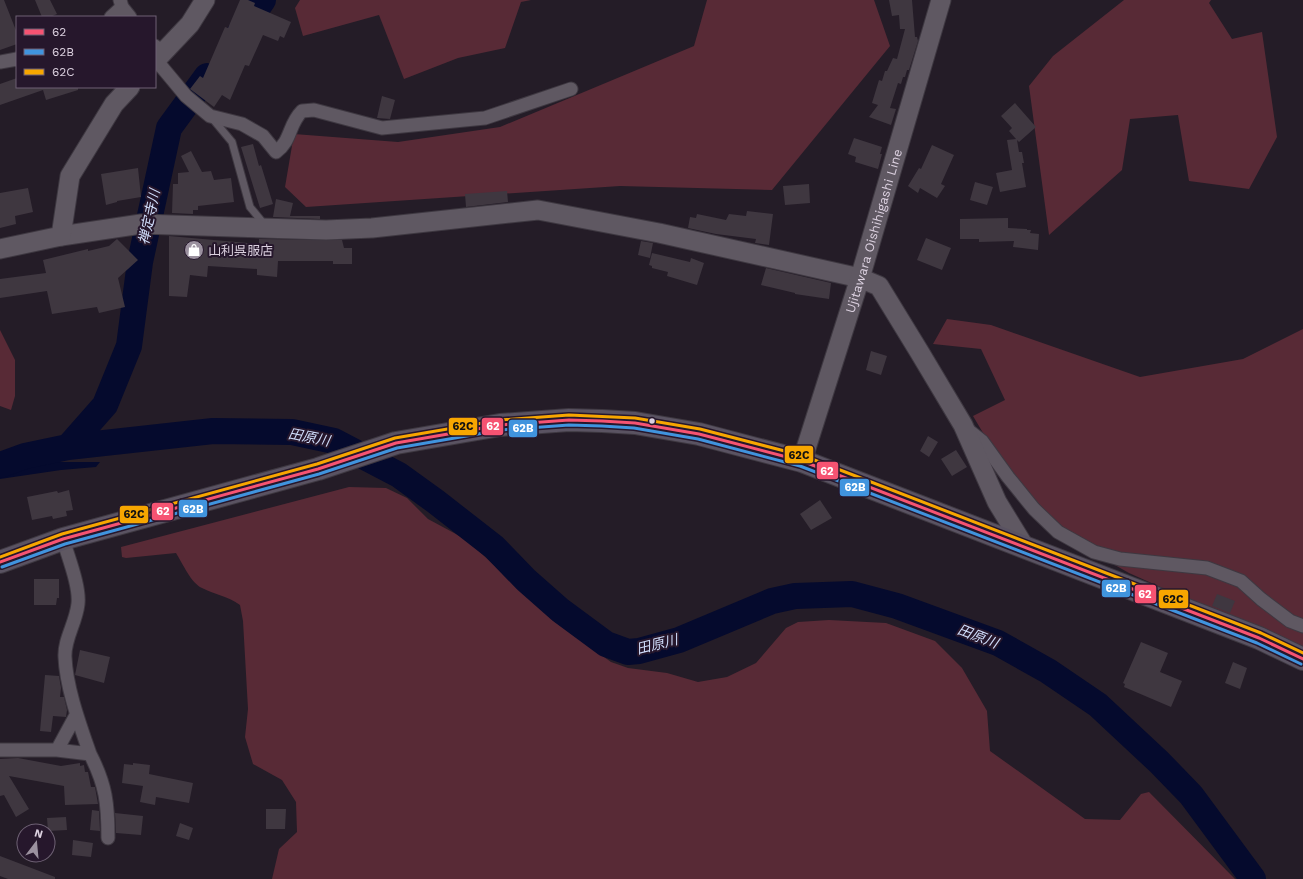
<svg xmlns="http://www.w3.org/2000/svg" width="1303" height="879" viewBox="0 0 1303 879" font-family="'Work Sans','Noto Sans JP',sans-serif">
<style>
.green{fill:#582a36}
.water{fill:#050a2d}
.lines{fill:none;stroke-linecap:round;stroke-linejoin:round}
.river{stroke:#050a2d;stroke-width:26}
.building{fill:#3f3740}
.lane-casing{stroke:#3e3841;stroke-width:9}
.street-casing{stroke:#3e3841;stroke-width:15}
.secondary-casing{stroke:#3e3841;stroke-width:21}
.highway-casing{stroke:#3e3841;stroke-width:24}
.lane{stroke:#5f5862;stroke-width:7}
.street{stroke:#5f5862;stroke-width:13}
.secondary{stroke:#5f5862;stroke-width:19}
.highway{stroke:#5a5362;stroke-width:22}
.bus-1-casing{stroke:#26172c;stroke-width:6}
.bus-2-casing{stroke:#26172c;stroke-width:6}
.bus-3-casing{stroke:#26172c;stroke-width:6}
.bus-1{stroke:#f65372;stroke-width:3}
.bus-2{stroke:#4094de;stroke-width:3}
.bus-3{stroke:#f7a600;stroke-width:3}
.bus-dot{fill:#dbd0df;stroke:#26172c;stroke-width:1.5}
.labels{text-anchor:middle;stroke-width:4;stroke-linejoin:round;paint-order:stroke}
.street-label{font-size:13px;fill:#dbd0df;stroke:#26172c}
.poi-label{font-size:13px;fill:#dbd0df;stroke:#26172c;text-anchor:start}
.water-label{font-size:14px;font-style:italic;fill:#cfdcfa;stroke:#26172c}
.line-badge{stroke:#26172c;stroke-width:1.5}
.badge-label{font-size:11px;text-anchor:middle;font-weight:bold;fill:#fff}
.pale-badge-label{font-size:11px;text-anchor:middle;font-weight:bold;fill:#111}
</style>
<rect width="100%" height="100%" fill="#241c27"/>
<path class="green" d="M300 0H531L521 2 505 48 458 58 404 79 379 15 303 36 295 8Z
M707 0H874L890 46 772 190 620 186 306 207 285 187 294 134 398 142 500 127 694 46Z
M1124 0H1211L1209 3 1232 39 1262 32 1277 137 1249 189 1189 181 1178 115 1130 119 1122 170 1049 235 1029 86 1053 56Z
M947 319 991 325 1140 377 1243 359 1303 329V651L1129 573 1034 519 973 416 1005 400 981 349 933 344Z
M0 330 15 360V396L11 410 0 406Z
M349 487 386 488 407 498 428 519 467 540 555 622 611 662 628 668 667 673 698 682 727 677 756 663 786 628 798 622 829 620 886 623 935 641 962 668 987 711 990 751 1085 819 1120 820 1141 794 1149 792 1235 879H272L279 849 297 832 296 802 282 780 253 764 245 737 248 709 243 621 240 605C228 596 215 595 202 588 191 583 183 564 176 553L126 558 122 557 121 547Z"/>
<path class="water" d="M71 433 53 457 57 462H100L96 467 61 470 0 479V460L16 456Z"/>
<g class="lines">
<path class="river" d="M237 37 263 0
M68 447 105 405 129 346 140 262 169 128 207 76
M0 465 25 456 68 447 213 431 292 432 334 441 399 475 435 501 494 547 526 580 560 610 606 644 628 652 639 651 679 640 772 601 795 596 852 594 897 606 998 643 1048 671 1098 705 1159 762 1191 795 1253 879"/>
</g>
<path class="building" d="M0 0H4L17 33V44L0 50Z
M35 0H50L57 14 50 17H42Z
M240 0H248L255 3 254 6 291 22 284 38 280 36 278 41 263 35 249 66 245 65 230 100 222 95 214 107 190 89 200 76 203 78 225 27 228 28Z
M889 0H912L915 37H917L918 41 909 70H907L905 77H903L901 84 898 83 890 108 896 109 891 125 869 117 878 105 872 103 879 80 882 81 885 71H887L893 58 897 59 905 29H900L899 15 892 16Z
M17 78V87H78V90L46 100 43 90 0 105V84Z
M382 96 395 100 390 119 377 118Z
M1015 103 1036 127 1019 142 1017 140 1019 152H1022L1024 163H1022L1026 187 1000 192 996 173 1012 170 1007 140 1016 139 1009 131 1012 128 1001 116Z
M854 138 882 147 880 154H882L878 169 855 162 856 157 848 154Z
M253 144 259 166 261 165 273 204 260 208 241 147Z
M932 145 954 155 941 184 945 186 937 198 920 188 918 193 908 186 919 168 921 169Z
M191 151 202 172 211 171 214 180 231 178 234 202 198 206V210H193V214L172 213 173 184H178V173L189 172 181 156Z
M138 168 141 197 117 201V202L106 205 101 174Z
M975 182 993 187 987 205 970 200Z
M809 184 810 203 785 205 783 186Z
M28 188 33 212 15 216 16 224 0 228V193Z
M507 191 508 202 466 207 465 194Z
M276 199 293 203 290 216H320V219L273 217Z
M747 211 773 214 769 245 755 243 756 239 716 234 688 228 690 217 696 218 697 214 726 220 729 214 746 216Z
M1008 218V228L1027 229V230H1031L1030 233 1039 234 1038 250 1013 247 1014 241 979 242V239H960V219Z
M169 236 259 244V239L342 240 344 248H352V264H333V261H278L277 277 257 275V269L208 266 207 277 190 275 187 297 169 296Z
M926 238 951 248 942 270 917 260Z
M117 239 138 260 118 278 125 307 99 313 97 307 52 314 47 291 0 298V279L46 273 43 260 88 249V251L109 246Z
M641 241 653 243 650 258 638 255Z
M652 253 690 262 691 258 704 263 697 285 667 276 668 272 652 268V266L649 265Z
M766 268 831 283 829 299 795 294V293L761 285Z
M871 351 887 356 881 375 866 370Z
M928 436 938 442 929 457 920 451Z
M956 450 967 467 952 476 941 459Z
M69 490 73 510 66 511 67 516 53 519 52 516 32 520 27 497 57 491 58 493Z
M820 500 832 518 811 530 800 514Z
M34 579H59V598H57L56 605H34Z
M1217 594 1235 601 1230 613 1212 606Z
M1141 642 1168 653 1160 672 1182 681 1171 707 1124 687 1125 684 1123 683Z
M80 650 110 657 104 683 75 675Z
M1233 662 1247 668 1240 689 1225 683Z
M45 675 59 676 61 688 60 697H64L67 710 66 717 53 716 51 732 40 731Z
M18 758 61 766 80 763V766L84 765 85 772H88L91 787H95L98 804 65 805 64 786 9 776 29 809 16 817 4 795 0 796V759Z
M133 763 150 765 149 774 193 783 189 803 156 797 155 805 140 802 143 786 122 783 124 764 133 765Z
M266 809H286L285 829H266Z
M92 810 99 811 100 831 90 830Z
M115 813 143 816 141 835 116 833Z
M66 817 67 830 48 831 47 818Z
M180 823 193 828 189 840 176 836Z
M73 840 93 843 91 857 72 855Z
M0 856 55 877V879H8L0 876Z"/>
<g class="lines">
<defs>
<path id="lane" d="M212 118 232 142 250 207 264 224"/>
<path id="street" d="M120 0 122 7 130 17
M111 17 122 7
M155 46 158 49 156 60 186 96 210 116 242 124 263 136 276 152C292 140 288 125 302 111L314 110 382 128 485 118 571 89
M0 62 17 59
M967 429 982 441 1008 477 1034 509 1058 532 1094 552 1120 559 1207 568 1241 581 1261 599 1290 621 1303 626
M0 750H57L90 754C80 725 66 687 65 657 64 639 76 623 78 604 80 586 68 557 63 539
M57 750 76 715
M90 754C106 785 108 804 108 838"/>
<g id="secondary">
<path d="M155 61 190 24 205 0"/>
<path d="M61 236 141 224 326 230 372 228 538 210 659 233 860 278 879 286 920 353 963 425 997 502 1024 546"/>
<path d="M0 249 61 236 70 176 114 104 130 87"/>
<path id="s1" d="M802 461 860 278 941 0"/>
</g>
<path id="highway" d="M0 562 63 539 318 469 396 443 500 425 569 420 602 421 635 423 699 434 802 461 1259 638 1303 659"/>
</defs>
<use href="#lane" class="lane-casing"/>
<use href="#street" class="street-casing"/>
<use href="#secondary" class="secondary-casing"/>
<use href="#highway" class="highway-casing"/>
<use href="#lane" class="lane"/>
<use href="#street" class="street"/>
<use href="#secondary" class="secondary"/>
<use href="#highway" class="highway"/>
<defs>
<path id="bus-1" d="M0 562 63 539 318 469 396 443 500 425 569 420 602 421 635 423 699 434 802 461 1259 638 1303 659"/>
<path id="bus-2" d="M2 567 65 544 319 474 397 448 501 430 569 425 602 426 634 428 698 439 800 466 1257 643 1301 664"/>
<path id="bus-3" d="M0 557 62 534 317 464 395 438 500 420 569 415 635 418 700 429 804 456 1261 633 1303 653"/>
</defs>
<use href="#bus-1" class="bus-1-casing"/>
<use href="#bus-2" class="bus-2-casing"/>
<use href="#bus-3" class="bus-3-casing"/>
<use href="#bus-1" class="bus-1"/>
<use href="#bus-2" class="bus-2"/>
<use href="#bus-3" class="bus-3"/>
</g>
<defs>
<symbol id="shop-disc" viewBox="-11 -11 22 22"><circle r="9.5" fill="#9b919f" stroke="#26172c"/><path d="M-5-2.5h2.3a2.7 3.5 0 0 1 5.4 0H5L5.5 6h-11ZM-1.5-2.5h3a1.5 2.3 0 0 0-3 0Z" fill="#fff"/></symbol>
</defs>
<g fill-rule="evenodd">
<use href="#shop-disc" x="183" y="239" width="22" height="22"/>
</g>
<circle class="bus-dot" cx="652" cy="421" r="3.5"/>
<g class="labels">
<g class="street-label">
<text dy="5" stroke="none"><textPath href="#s1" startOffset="241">Ujitawara Oishihigashi Line</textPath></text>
</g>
<g class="poi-label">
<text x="208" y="255">山利呉服店</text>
</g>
<g class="water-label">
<text transform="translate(149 217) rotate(-78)" y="5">禅定寺川</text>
<text transform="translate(309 437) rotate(11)" y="5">田原川</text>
<text transform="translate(978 636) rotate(21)" y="5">田原川</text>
<text transform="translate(657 644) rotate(-14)" y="5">田原川</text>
</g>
</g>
<g class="line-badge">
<rect x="481" y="417" width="23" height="19" rx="4" fill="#f65372"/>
<rect x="448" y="417" width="30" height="19" rx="4" fill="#f7a600"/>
<rect x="508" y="419" width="30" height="19" rx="4" fill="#4094de"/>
<rect x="784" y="445" width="30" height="19" rx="4" fill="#f7a600"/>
<rect x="816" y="461" width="23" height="19" rx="4" fill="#f65372"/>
<rect x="839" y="478" width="31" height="19" rx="4" fill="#4094de"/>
<rect x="178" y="499" width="30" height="19" rx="4" fill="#4094de"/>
<rect x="151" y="502" width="23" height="19" rx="4" fill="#f65372"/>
<rect x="119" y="505" width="30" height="19" rx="4" fill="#f7a600"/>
<rect x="1101" y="579" width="30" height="19" rx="4" fill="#4094de"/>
<rect x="1134" y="584" width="23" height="20" rx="4" fill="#f65372"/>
<rect x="1158" y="589" width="31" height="20" rx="4" fill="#f7a600"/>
</g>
<g class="badge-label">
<text x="493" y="430">62</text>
<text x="523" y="432">62B</text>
<text x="827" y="475">62</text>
<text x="855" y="491">62B</text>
<text x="193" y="513">62B</text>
<text x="163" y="515">62</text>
<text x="1116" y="592">62B</text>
<text x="1145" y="598">62</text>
</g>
<g class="pale-badge-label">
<text x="463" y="430">62C</text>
<text x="799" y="459">62C</text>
<text x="134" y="518">62C</text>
<text x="1173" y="603">62C</text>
</g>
<rect x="16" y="16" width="140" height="72" fill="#26172c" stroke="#6e6174"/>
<rect x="24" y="29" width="20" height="6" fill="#f65372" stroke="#6e6174"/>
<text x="52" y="36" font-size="12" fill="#dbd0df">62</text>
<rect x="24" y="49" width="20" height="6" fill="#4094de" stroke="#6e6174"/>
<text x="52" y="56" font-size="12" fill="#dbd0df">62B</text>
<rect x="24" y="69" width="20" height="6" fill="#f7a600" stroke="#6e6174"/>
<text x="52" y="76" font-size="12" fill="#dbd0df">62C</text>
<g transform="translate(36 843) rotate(16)"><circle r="19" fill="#26172c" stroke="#6e6174"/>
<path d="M0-3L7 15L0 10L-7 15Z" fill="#9b919f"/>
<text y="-6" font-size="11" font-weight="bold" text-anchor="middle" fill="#dbd0df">N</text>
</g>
</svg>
